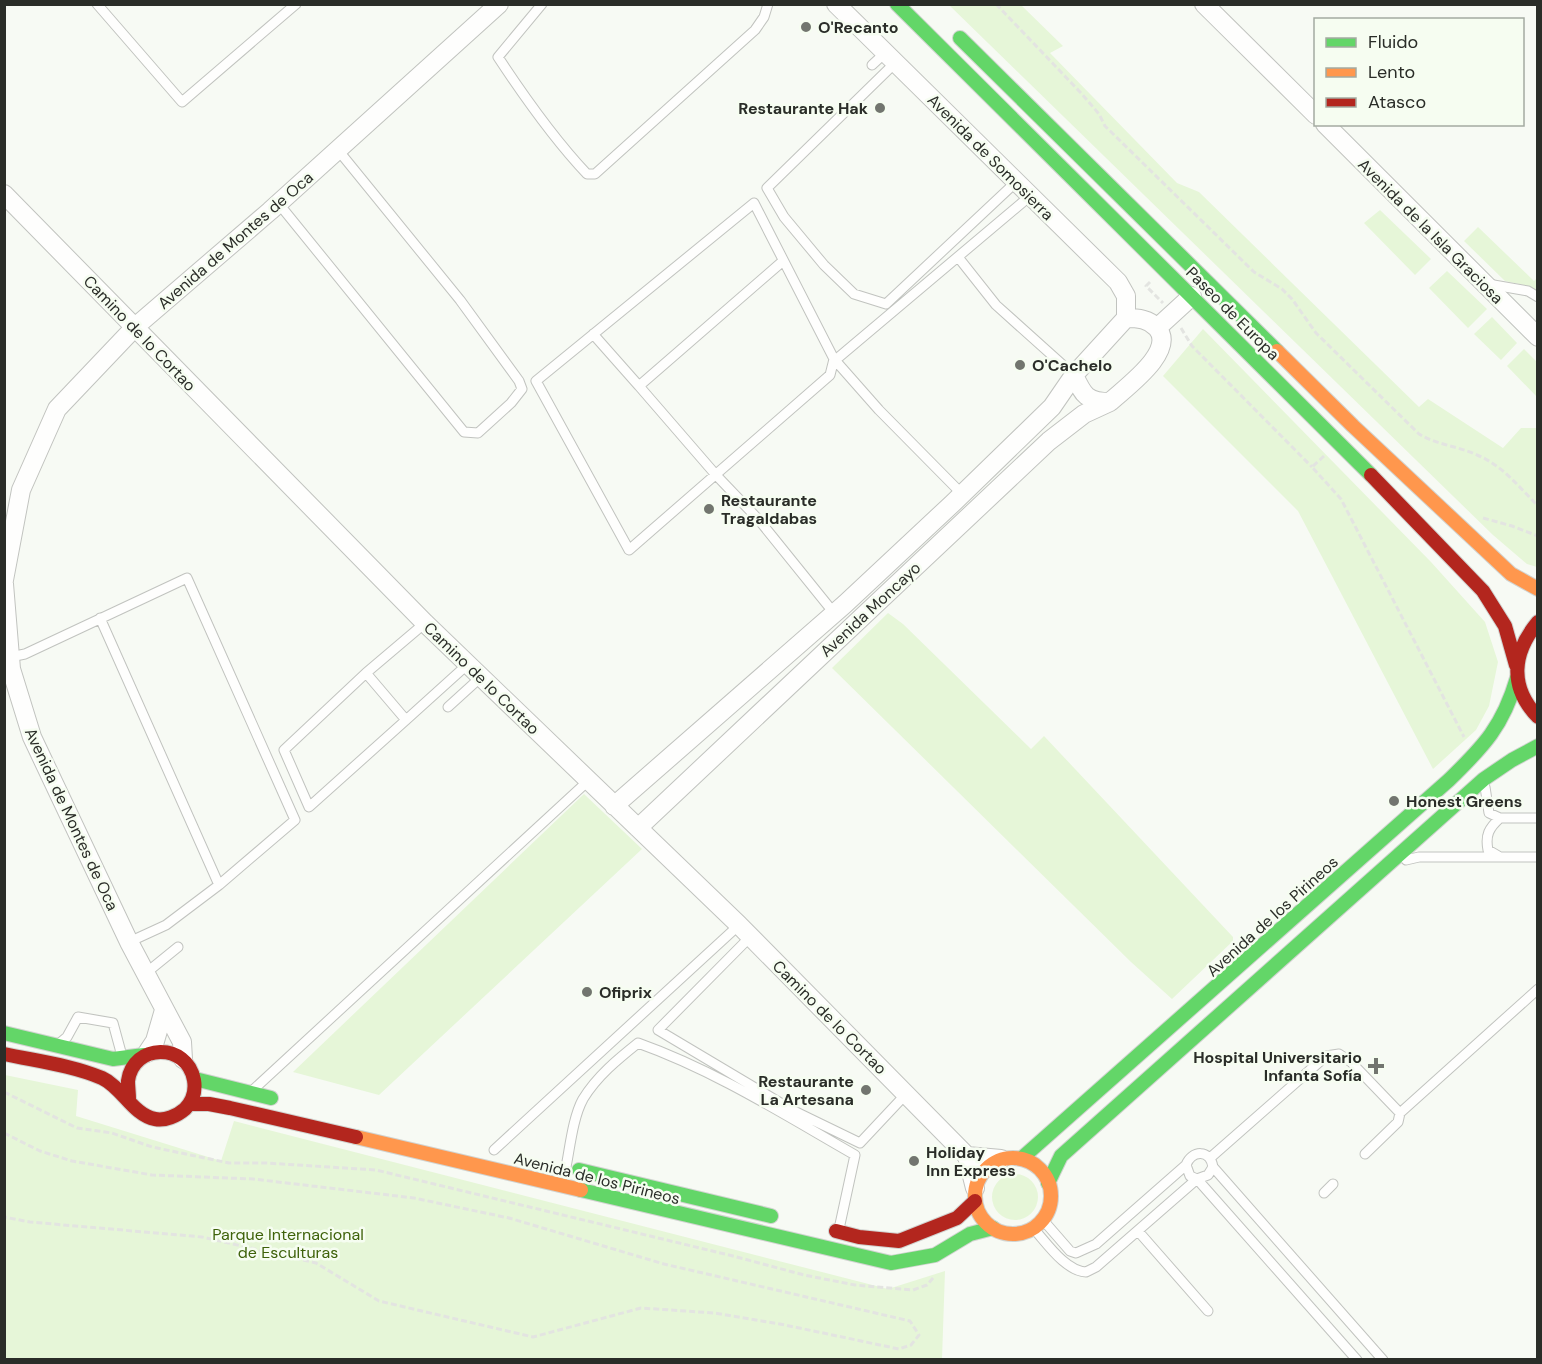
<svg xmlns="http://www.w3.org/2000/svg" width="1542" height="1364" viewBox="0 0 1542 1364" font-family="'DM Sans',sans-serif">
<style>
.green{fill:#e6f6d8}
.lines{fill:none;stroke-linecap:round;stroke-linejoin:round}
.lane-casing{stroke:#c1c3bf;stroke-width:11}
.street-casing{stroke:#c1c3bf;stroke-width:20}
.fast-casing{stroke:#d1d3d0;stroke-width:16}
.slow-casing{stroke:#d1d3d0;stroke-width:16}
.jam-casing{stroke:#d1d3d0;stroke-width:16}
.path{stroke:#e3e4e1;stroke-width:3;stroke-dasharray:6 3;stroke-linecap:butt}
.lane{stroke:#fefefd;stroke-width:9}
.street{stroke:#fefefd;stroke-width:18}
.fast{stroke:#63d668;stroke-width:14}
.slow{stroke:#ff974d;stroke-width:14}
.jam{stroke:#b3261e;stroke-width:14}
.poi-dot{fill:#72756f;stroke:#f6fdf1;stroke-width:2}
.labels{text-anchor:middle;stroke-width:5;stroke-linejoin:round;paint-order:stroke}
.poi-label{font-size:16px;font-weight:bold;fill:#2a2d28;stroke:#f6fdf1;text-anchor:start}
.street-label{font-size:16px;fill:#2a2d28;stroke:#f6fdf1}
.park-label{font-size:16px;fill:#3e620a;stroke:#f6fdf1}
</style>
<rect width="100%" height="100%" fill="#f7faf4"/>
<path class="green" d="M949 5H1021L1063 46 1050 53 1177 183 1199 192 1419 407 1428 399 1503 448 1521 428H1537V567L1527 564 1493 535Z
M1380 210 1431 259 1415 275 1364 223Z
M1478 227 1534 281 1537 278V288L1536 290 1524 285 1505 281 1464 241Z
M1447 271 1487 309 1468 328 1429 288Z
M1492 317 1517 343 1501 360 1474 334Z
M1203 329 1431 562 1485 622 1498 662 1489 706 1476 730 1433 769 1298 511 1163 376Z
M1524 349 1537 362V397L1507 366Z
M888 613 903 624 1031 749 1044 736 1233 937V941L1172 999 1131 962 832 668Z
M584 794 642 849 379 1095 293 1072Z
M5 1075 78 1090 76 1116 221 1161 234 1121 888 1289 945 1271 942 1359 5 1360Z
M992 1197a23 23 0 1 1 46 0a23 23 0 1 1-46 0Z"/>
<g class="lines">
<defs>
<path id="lane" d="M97 4 182 102 296 4
M542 4 498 57C525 98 553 138 587 174H595L755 30 764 17 768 4
M896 62 767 188 784 217 824 265 854 294 886 304 1016 182
M872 65 886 52
M279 204 464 432 478 433 511 403 522 389 519 381 460 300 338 150
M958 257 996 305 1074 375
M783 261 639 386 716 475 759 520 834 613
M1488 284 1528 291 1538 297
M593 334 639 386
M834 359 830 375 629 550 536 381 754 203 834 359 839 357 1030 196
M834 359 879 410 962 494
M100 618 219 885
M10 657 25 654 187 578 295 820 219 885 166 925 129 942
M366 673 406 720 468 664
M448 707 481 677
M406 720 309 807 284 750 366 673 425 623
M1485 787 1489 813 1500 818H1538
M1500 818C1489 828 1485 835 1488 850L1500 857
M1406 860 1419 857H1538
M750 937 658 1030 794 1111 860 1143 906 1094
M146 973 178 947
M61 1042 67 1037 78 1017 113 1023 122 1056
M254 1089 588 781
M494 1150 739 925
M1365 1154 1398 1122 1400 1113
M1210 1158 1326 1056 1339 1054 1351 1062 1400 1113 1538 989
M566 1167C570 1147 573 1117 583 1099 597 1076 618 1059 638 1043 714 1070 785 1115 855 1155L839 1229
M1213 1167 1383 1360
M1324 1193 1333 1184
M1043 1220 1070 1251 1076 1253 1096 1244 1186 1165C1192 1150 1210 1149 1213 1167L1208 1175 1197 1179 1190 1176 1186 1165
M1033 1228C1046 1242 1065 1271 1086 1272L1096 1267 1197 1179 1357 1360
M1138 1231 1208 1311"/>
<path id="street" d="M836 4 1118 282 1126 296V318
M1204 4 1316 115
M1325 124 1538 337
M4 194 425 623 739 925 967 1156 975 1188
M1126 318C1138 318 1149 319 1157 328 1177 351 1126 387 1110 402 1087 402 1083 395 1074 375Z
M1157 328 1192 296
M4 580 21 490 57 409 135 327 270 211 499 4
M4 584 11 669 32 737 129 942 182 1042 183 1059
M614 806 845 604 952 504 1052 407 1074 375
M638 828 1049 441 1084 414 1110 402
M147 1053 155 1041 164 1010
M967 1156 1001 1159"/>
<path id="fast" d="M897 4 1371 475
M960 38 1277 351
M4 1033 113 1059 144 1055
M195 1079 271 1098
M1022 1158 1449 780C1484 746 1503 726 1517 678
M579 1170 771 1216
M1048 1183 1061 1156 1484 779 1512 760 1538 746
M581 1190 891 1263 935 1255 970 1234 993 1228"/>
<path id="slow" d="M1277 351 1353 426 1511 574 1538 589
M356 1137 581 1190
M975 1196a38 38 0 1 1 76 0a38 38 0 1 1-76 0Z"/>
<path id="jam" d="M1371 475 1483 591 1505 626 1516 665
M1538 622C1512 653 1509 687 1538 717
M4 1054C36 1061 71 1065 102 1078 122 1087 133 1115 155 1119 165 1121 177 1116 185 1109 193 1101 196 1092 194 1080 187 1042 133 1043 128 1081 128 1087 129 1093 129 1099
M189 1104H209L230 1108 356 1137
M836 1231 859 1237 899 1241 957 1218 975 1201"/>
</defs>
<use href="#lane" class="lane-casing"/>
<use href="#street" class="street-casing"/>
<use href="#fast" class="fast-casing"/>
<use href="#slow" class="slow-casing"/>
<use href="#jam" class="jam-casing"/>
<path class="path" d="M996 4 1081 93 1099 114 1105 126 1254 272 1282 289 1292 299 1316 333 1419 434C1437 445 1458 446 1477 455 1502 465 1519 487 1538 506
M1150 282 1146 286 1163 303
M1181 328 1192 346 1312 467
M1324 456 1312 467 1341 499 1464 737
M1483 518 1512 526 1538 536
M4 1092 77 1128 112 1133 152 1147 229 1163H266L376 1170 733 1256 804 1275 855 1285 913 1290 927 1285 934 1277
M4 1133 40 1151 72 1161 152 1175 253 1179 414 1198 509 1218 664 1264 910 1321 919 1335 911 1345 899 1349 785 1325 714 1313 641 1308 533 1337 379 1301 316 1263 202 1237 30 1222 4 1217"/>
<use href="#lane" class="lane"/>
<use href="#street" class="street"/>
<use href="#fast" class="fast"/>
<use href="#slow" class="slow"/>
<use href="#jam" class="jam"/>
</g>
<g class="poi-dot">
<circle cx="806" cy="27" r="6"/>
<circle cx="880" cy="108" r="6"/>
<circle cx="1020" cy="365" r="6"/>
<circle cx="709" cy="509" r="6"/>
<circle cx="1394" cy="801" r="6"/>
<circle cx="587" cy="992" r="6"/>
<path d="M1373 1057h6v6h6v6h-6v6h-6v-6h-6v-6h6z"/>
<circle cx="866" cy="1090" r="6"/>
<circle cx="914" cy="1161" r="6"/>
</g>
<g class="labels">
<g class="poi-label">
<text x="818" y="33">O'Recanto</text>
<text x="868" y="114" text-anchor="end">Restaurante Hak</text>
<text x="1032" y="371">O'Cachelo</text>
<text x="721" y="506">Restaurante<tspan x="721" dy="18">Tragaldabas</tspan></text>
<text x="1406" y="807">Honest Greens</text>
<text x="599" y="998">Ofiprix</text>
<text x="1362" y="1063" text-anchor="end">Hospital Universitario<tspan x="1362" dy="18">Infanta Sofía</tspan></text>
<text x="854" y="1087" text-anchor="end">Restaurante<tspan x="854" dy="18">La Artesana</tspan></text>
<text x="926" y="1158">Holiday<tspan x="926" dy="18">Inn Express</tspan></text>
</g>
<g class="street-label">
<text transform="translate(991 157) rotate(45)" y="6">Avenida de Somosierra</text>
<text transform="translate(1431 231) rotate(45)" y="6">Avenida de la Isla Graciosa</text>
<text transform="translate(235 240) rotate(-41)" y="6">Avenida de Montes de Oca</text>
<text transform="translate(1233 313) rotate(45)" y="6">Paseo de Europa</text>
<text transform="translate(140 333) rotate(46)" y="6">Camino de lo Cortao</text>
<text transform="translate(870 609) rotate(-43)" y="6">Avenida Moncayo</text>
<text transform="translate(482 678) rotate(44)" y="6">Camino de lo Cortao</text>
<text transform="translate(72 819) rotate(65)" y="6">Avenida de Montes de Oca</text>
<text transform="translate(1272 916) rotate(-42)" y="6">Avenida de los Pirineos</text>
<text transform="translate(830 1017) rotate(45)" y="6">Camino de lo Cortao</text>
<text transform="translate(597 1178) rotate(14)" y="6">Avenida de los Pirineos</text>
</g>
<g class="park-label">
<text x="288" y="1240">Parque Internacional<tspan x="288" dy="18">de Esculturas</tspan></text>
</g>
</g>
<rect width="1542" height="1364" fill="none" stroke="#2a2d28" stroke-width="12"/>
<rect x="1314" y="18" width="210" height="108" fill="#f6fdf1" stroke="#a4aaa1" stroke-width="1.5"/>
<rect x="1326" y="38" width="30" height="9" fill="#63d668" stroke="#a4aaa1" stroke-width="1.5"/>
<text x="1368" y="48" font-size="18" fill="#2a2d28">Fluido</text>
<rect x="1326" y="68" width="30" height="9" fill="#ff974d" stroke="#a4aaa1" stroke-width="1.5"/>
<text x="1368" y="78" font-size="18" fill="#2a2d28">Lento</text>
<rect x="1326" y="98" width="30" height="9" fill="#b3261e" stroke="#a4aaa1" stroke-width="1.5"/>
<text x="1368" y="108" font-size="18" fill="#2a2d28">Atasco</text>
</svg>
